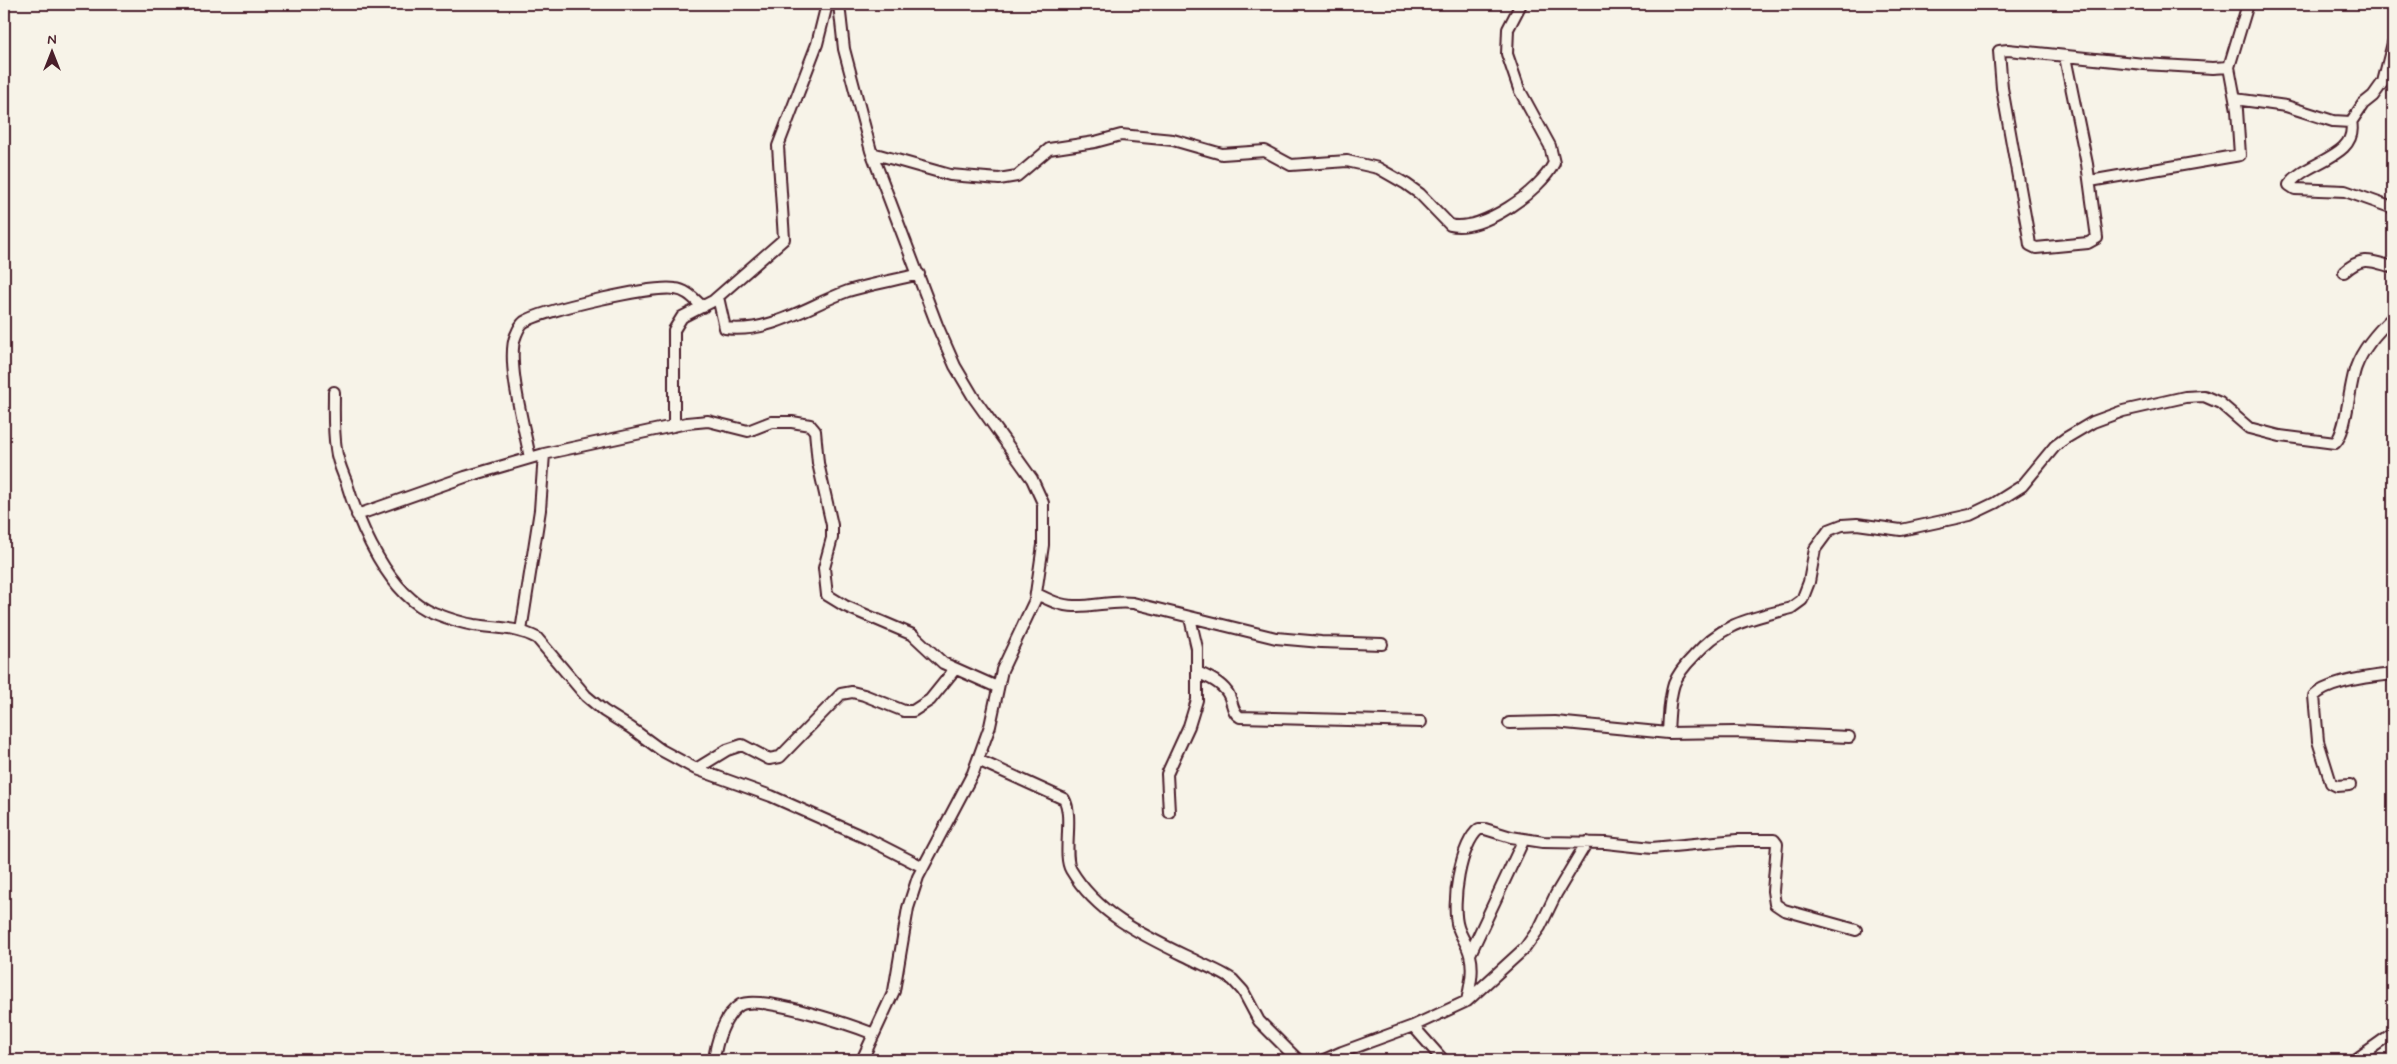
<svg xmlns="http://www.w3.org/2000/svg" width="2397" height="1064" viewBox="0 0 2397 1064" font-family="Mynerve,sans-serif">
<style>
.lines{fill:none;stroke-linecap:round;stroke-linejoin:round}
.street-casing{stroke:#4a1f2b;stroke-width:14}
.street{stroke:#f7f3e8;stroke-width:10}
</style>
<rect width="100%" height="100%" fill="#f7f3e8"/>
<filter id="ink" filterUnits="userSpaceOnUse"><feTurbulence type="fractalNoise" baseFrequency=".02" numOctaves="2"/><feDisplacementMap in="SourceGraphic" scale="10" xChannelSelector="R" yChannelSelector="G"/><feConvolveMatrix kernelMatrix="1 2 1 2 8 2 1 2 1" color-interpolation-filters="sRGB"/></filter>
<g filter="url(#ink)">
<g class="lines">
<defs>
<path id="street" d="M839 4 844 49 871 151 937 325 955 366 974 398 1032 479 1043 503V545L1035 600 1002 670 990 726 973 773 918 877 908 908 894 991 862 1060
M2065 57 2087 164 2097 238 2088 243 2036 248 2030 245 2029 238 2002 88 1999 51 2008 50 2144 64 2213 68 2229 67
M2235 99 2286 106 2333 121 2351 122 2363 104 2373 96 2383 82 2393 43
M2351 122C2359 158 2304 161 2289 185L2295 189 2345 191 2393 208
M872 153 950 175 999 179 1017 176 1049 149 1095 142 1121 135 1173 140 1222 154 1265 151 1291 165 1347 161 1378 168 1406 184 1420 194 1450 225C1482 233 1540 191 1554 163L1550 146 1519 89 1507 54 1508 29 1521 4
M2090 181 2240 155 2237 110 2229 67 2248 4
M2344 272C2363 255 2371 261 2393 267
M718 297 725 328C770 334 809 305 848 291 871 284 896 280 919 274
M334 392C334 410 333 430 336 449 337 460 342 471 346 481 359 525 389 596 434 613 447 618 461 623 474 625 497 628 516 627 537 638L586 696 604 711 631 728 661 750 696 769 771 796 868 839 923 867
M674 426V330L682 317 713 301 784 239 778 146 817 44 827 4
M530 458C525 430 505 359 516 335 518 330 520 325 524 322 543 310 653 285 675 289 687 290 694 299 703 307
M357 515 465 477 544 454 687 423 708 421 748 431 771 422H792L810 425 815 431 818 463 832 525V538L824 568 827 595 845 606 913 635 943 663 997 687
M1037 594C1049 600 1061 606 1074 606 1094 607 1113 600 1133 603L1276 638 1321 642 1382 644
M521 631 540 510 544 454
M1197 672C1208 677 1220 682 1227 692 1233 700 1231 712 1240 717L1421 722
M1509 723 1555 722 1668 733 1735 732 1849 737
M1668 733C1669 717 1669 699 1674 684 1678 673 1686 664 1694 656 1725 621 1749 620 1791 608L1802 600 1809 582 1815 549 1829 530 1842 525 1857 524 1901 530 1970 515 1995 503 2022 486 2055 446 2066 438 2093 422 2123 411 2185 397 2204 396 2220 403 2249 428 2280 436 2335 443C2347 432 2349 385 2356 367 2363 348 2378 331 2393 317
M978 760 1064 799C1074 816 1062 855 1071 870 1099 917 1149 938 1196 961 1208 967 1222 972 1233 980L1243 991 1259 1021 1298 1060
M696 769 727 750 742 745 769 759 780 757 841 694 852 692 864 695 904 711H913L930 700 955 669
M2350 785 2337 786 2331 783 2318 741 2314 696C2329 681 2373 676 2393 674
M1169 812 1167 774 1189 726 1197 700V648L1190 618
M1470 954 1524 839
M1467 1001C1470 986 1474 970 1470 955 1468 945 1461 937 1458 927 1451 905 1460 844 1479 829H1485L1511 837 1543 842 1606 843 1652 848 1737 840H1774L1777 844 1773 891 1775 904 1784 910 1856 930
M1413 1026 1443 1060
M714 1060C716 1043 724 1015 740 1005 760 994 851 1025 874 1034
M1324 1060 1342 1052 1413 1026 1467 1001 1525 948 1540 927 1556 894 1587 842
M2355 1060 2393 1033"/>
</defs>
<use href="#street" class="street-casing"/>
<use href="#street" class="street"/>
</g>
</g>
<rect width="2397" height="1064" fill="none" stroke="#f7f3e8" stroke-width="20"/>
<rect x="10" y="10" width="2377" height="1044" fill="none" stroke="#4a1f2b" stroke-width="2" filter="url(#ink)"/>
<g transform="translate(52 52)" stroke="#f7f3e8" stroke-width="4" paint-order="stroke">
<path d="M0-4L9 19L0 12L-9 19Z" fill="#4a1f2b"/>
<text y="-8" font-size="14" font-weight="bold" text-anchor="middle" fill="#4a1f2b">N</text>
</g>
</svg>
